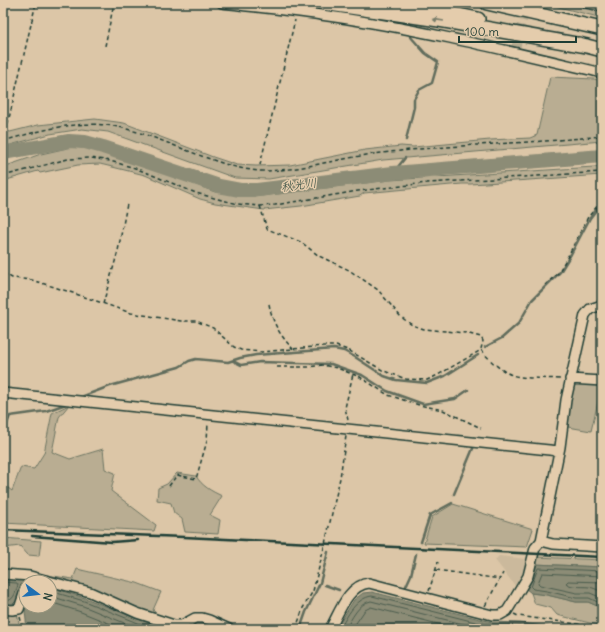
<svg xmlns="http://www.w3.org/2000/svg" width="605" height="632" viewBox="0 0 605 632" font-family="Delius,'Klee One',sans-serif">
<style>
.built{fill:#cbb99c}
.green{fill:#b9ad92;stroke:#6c7563}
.water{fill:#8c8c76;stroke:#606c5c}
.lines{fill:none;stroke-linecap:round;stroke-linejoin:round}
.shore{stroke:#4b5d4e;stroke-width:1}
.stream{stroke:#606c5c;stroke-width:2.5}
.river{stroke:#8c8c76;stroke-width:14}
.minor-tunnel{stroke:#b6ab90;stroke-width:9;stroke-dasharray:9 4.5;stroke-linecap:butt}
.minor-casing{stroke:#1f3d34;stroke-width:12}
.highway-casing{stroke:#1f3d34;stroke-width:16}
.path{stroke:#1f3d34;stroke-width:1.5;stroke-dasharray:4 3;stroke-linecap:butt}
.minor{stroke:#e4ccac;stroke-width:9}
.highway{stroke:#e4ccac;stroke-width:13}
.rail{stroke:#1f3d34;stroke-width:2.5}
.oneway{fill:#787d6a}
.labels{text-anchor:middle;stroke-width:3;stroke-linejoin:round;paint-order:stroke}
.water-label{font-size:12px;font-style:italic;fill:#2a453b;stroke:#e4ccac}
</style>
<rect width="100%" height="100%" fill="#dcc6a7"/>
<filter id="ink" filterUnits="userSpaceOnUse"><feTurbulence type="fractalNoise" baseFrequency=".025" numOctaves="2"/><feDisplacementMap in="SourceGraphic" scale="8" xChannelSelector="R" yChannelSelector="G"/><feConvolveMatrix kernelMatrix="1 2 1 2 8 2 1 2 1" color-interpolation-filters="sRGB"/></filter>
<g filter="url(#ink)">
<path class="built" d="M499 556 527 559 525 568 516 587 495 560Z"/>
<path class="green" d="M543 3H567L602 11V18Z
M550 77 594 79 602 81V141L383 160 269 179 235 178 108 132 82 129 50 134 3 147V129L10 132 38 125 95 119 124 123 213 157 237 165 256 166 290 165 365 150 401 146 413 147 490 140 530 138 537 135Z
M72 147 101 150 215 192 254 197 390 180 594 167 602 166V175L471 184H462L364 193 360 196 301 206 264 210 215 203 200 199 145 175 100 164 78 165 40 173 38 171 3 181V167L41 154Z
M575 383 602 385 591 431 568 427 571 386Z
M69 405 59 417 52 452 70 459 103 449 105 469 115 473 111 491 156 525 154 531 3 523V484L12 491 21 467 34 469 44 453 52 413Z
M177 473 196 476C202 486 211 491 222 496L210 515 220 520 218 534 185 532 182 519 174 513 171 503 157 500 158 488 167 484Z
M453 504 533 529 527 547 424 543 432 517Z
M3 538 41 541 39 556 28 555 20 546 4 548Z
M537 557 602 560V567L534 564Z
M77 569 137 583 161 592 153 610 159 617 40 574 73 579Z
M531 593 547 595 576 602H588L602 608V626L557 615 551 608 535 604Z
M3 613H17L20 629H3Z"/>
<path class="water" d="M534 564 602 567V608L588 602H576L547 595 531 593 525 588Z
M3 578 22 579 24 581 17 600 13 604 3 605Z
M50 587 85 598 164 629H27L25 611 27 606H50Z
M372 592 492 622 520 623 570 629H336L354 600 363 593Z"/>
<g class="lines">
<path class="shore" d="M602 571 538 568 531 587 533 589 547 591 576 598H589L602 604
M602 576 542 573 538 583 540 585 577 593H590L602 598
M3 582 17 583 18 585C15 594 14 602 3 601
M602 582 568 581 566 583C572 588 581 586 589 587 594 588 598 590 602 592
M50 591 84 601 153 629
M50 596 83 606 139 629
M50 602 81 612 123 629
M340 629C347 616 356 598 372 596L491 626 519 627 537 629
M346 629C351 619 359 603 371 601L483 629
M352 629 365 610 371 607 458 629"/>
<path class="stream" d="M406 140 414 107V99L419 90 432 83 438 62 425 53 410 36
M393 173 405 158
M485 347 502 338 519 323 532 300 560 272 571 254 590 218 600 205H602
M233 361 241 365 260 362 331 364 362 375 387 391 423 404 455 399 468 390
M81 397 110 386 179 367 189 361 196 359 228 362 240 358 256 355 334 349 344 351 355 357 384 376 396 380 427 383 445 376 478 355
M3 429 6 426 10 416 46 411 66 404
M454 494 474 446
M421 542 430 515 452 503
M325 585 339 590
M406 586 411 575 416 554
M300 629 306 612 320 583 328 552"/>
<path class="river" d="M3 153 69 141 85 142 103 147 219 186 240 190H257L393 173 602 156"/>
<path class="minor-tunnel" d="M516 47 527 3"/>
<defs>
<path id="minor" d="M222 3C255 7 288 10 321 15 416 28 509 51 602 73
M587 3 602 6
M570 379 602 381
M3 393 559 451
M541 541 553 544 602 547
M3 574 30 576 90 592 137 613 174 625H182L195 618H202L209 620 229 629
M3 609 12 610 19 609 26 588
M330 629C339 613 348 585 369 583L492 615H500L507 611 512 603 528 576 535 548 541 541 560 447 566 400 585 315 590 309 602 305"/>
<path id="highway" d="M323 3 439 20 587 46
M400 3 478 19
M487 3 602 29
M579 44 602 50"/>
</defs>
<use href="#minor" class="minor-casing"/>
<use href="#highway" class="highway-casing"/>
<path class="path" d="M105 46 114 3
M6 131 36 3
M3 141C42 130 82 118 123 128 155 136 185 151 216 161 230 166 245 170 261 171 301 171 342 157 382 153 455 144 529 144 602 136
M260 165 295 20
M3 176 68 159 91 158 110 161 135 168 196 193 218 199 238 204 260 206 275 205 358 191 427 183 602 172
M260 206 267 229 301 242 319 256 349 270 378 290 401 317 412 325 424 329 466 333 481 337 483 341 481 349
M3 273 12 278 32 280 73 293 131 313 181 321H196L213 328 234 347 241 350 261 352 324 346H336L348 350 384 371 406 379 427 380 438 375 481 350C490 360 499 370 512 375 523 379 548 378 561 379
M545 285 558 273 568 256 588 217 600 203V173
M103 304 118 251 127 204
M269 304C273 324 279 334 293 349
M277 367H309L322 365 337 368 360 377 388 395 419 405 443 410 481 428
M348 420 345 408 353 374
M169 486 177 475 196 479 207 441 208 423
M436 570 500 579
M429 591 438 562
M485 606 503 573
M514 614 518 616 577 624 600 629
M20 617 23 629
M296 629 303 608 313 591 325 544 340 478 346 436"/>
<use href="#minor" class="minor"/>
<use href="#highway" class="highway"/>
<path class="rail" d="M3 530 184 537 602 557
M32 536 112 542 138 540"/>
</g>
<defs><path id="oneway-solid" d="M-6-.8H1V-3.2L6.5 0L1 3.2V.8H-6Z"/></defs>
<use class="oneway" href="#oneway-solid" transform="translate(438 20) rotate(-171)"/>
</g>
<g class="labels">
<g class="water-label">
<text transform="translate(299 185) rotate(-7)" y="4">秋光川</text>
</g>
</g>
<rect width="605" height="632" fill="none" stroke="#e4ccac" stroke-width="16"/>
<rect x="8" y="8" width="589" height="616" fill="none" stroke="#1f3d34" stroke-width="1.5" filter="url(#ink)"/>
<g transform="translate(38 594) rotate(105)"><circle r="19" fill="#e4ccac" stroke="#95937c"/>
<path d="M0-3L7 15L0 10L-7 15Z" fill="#1f6fb2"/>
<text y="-6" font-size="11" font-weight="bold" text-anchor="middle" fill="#1f3d34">N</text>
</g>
<path d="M459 36v6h117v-6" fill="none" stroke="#1f3d34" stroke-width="2"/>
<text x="465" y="36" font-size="12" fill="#1f3d34" stroke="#e4ccac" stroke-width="3" paint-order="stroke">100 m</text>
</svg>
